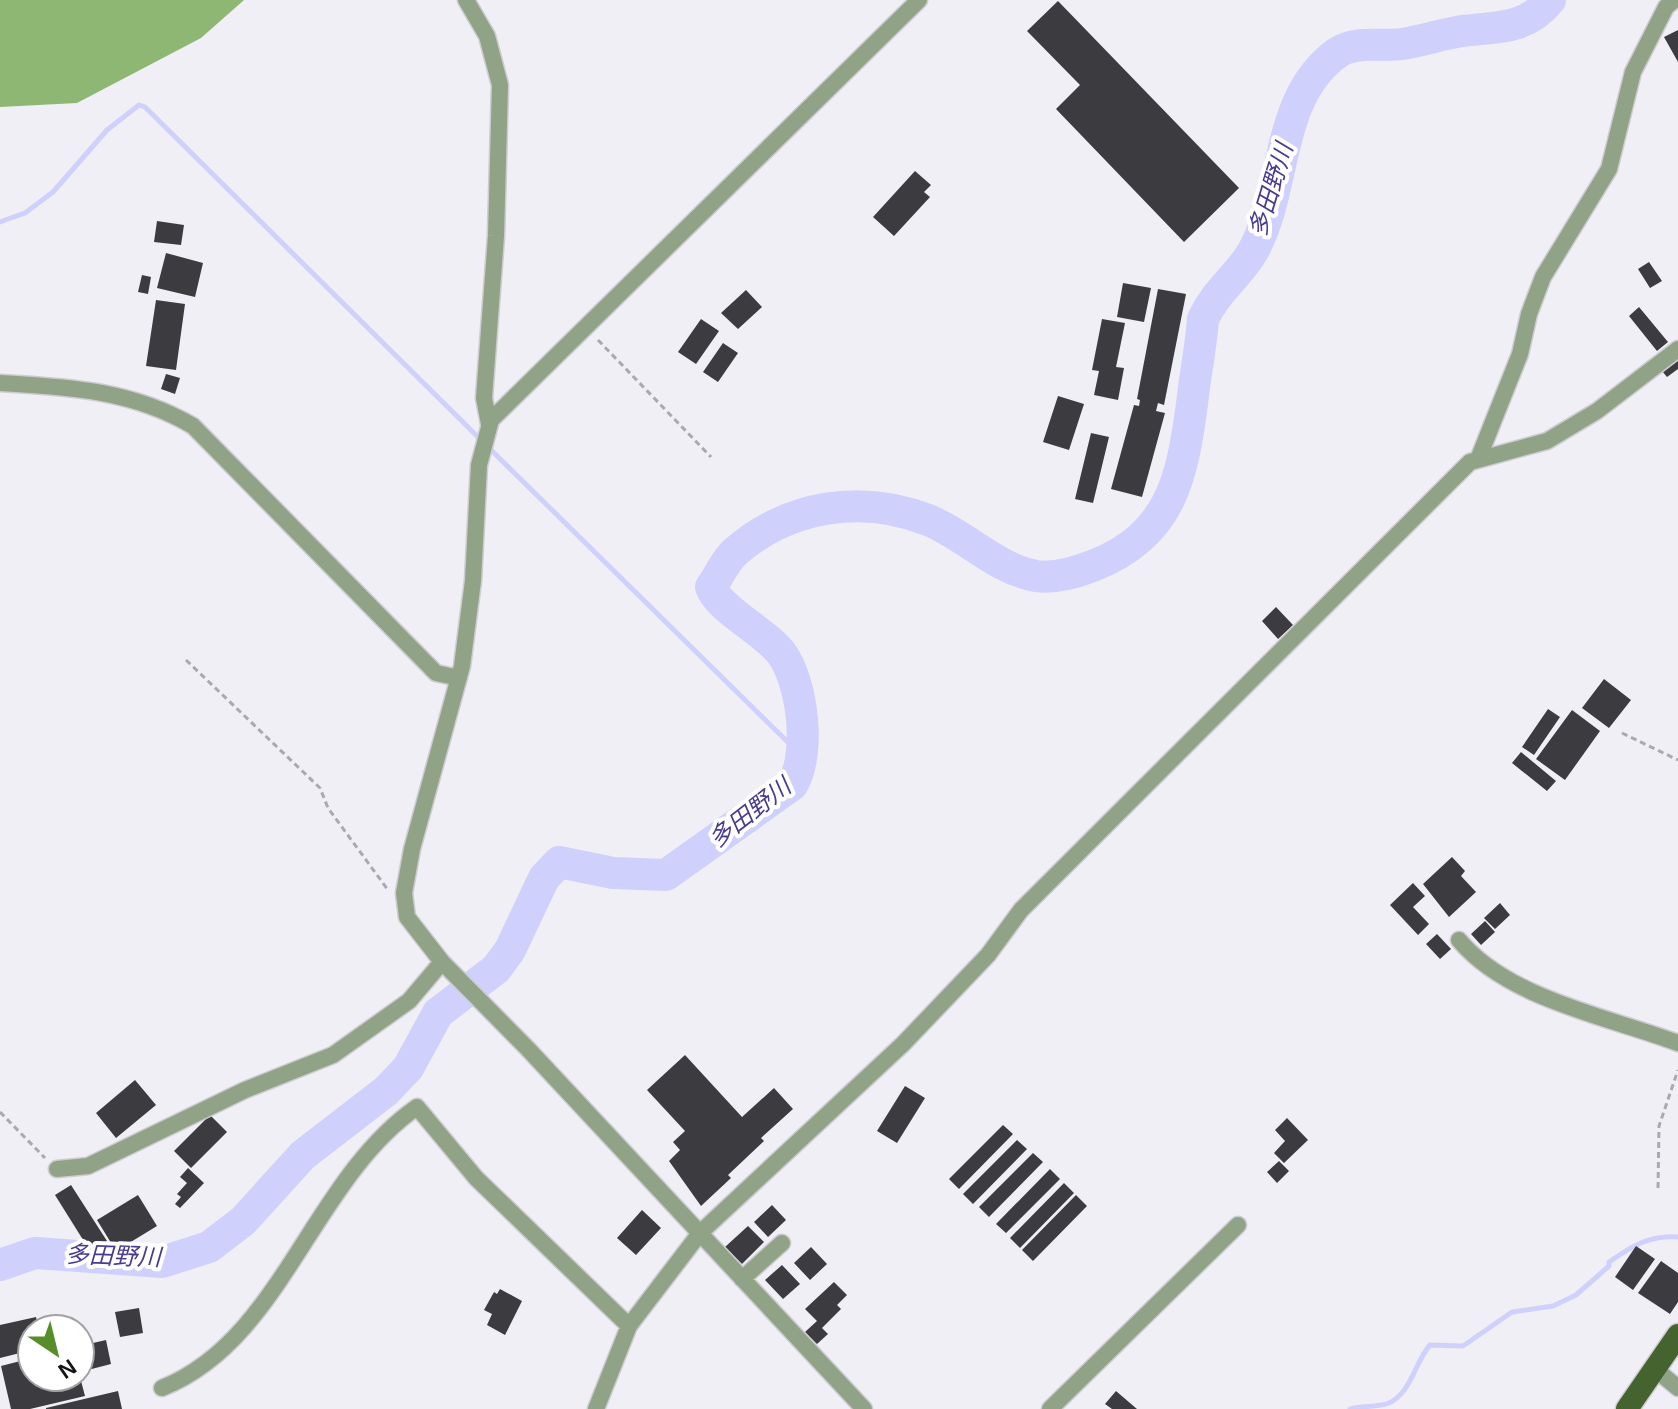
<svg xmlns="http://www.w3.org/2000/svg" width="1678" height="1409" viewBox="0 0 1678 1409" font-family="Helvetica,'Noto Sans JP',sans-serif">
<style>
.forest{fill:#8eb773}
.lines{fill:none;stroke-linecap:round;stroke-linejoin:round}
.stream{stroke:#d0d0fd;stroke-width:5}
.river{stroke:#d0d0fd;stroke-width:32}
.building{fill:#3b3b40}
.minor-casing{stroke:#ccccd1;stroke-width:19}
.primary-casing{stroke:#ccccd1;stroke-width:25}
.path{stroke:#a9a9ae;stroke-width:3;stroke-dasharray:6 4;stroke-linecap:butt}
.minor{stroke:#91a386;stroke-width:16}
.primary{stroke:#44632e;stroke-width:22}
.labels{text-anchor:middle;stroke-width:8;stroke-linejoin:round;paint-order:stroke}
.water-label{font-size:24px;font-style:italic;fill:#483c90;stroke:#fff}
</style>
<rect width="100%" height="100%" fill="#efeff5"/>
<path class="forest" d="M0 0H244L201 38 77 103 0 107Z"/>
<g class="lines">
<path class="stream" d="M0 222 25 213 53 192 107 130 139 105 145 107 481 440
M488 447 804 758
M1350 1409C1362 1405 1377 1408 1389 1403 1411 1393 1415 1362 1430 1345L1463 1346 1512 1312 1553 1306 1576 1295 1609 1266V1262C1632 1246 1649 1235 1678 1237"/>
<path class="river" d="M0 1265 35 1253 162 1262 209 1247 243 1221 303 1155 386 1091 408 1068 438 1013 496 969 510 950 544 878 559 862 613 873 666 875 792 785C811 755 803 684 782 654 766 632 718 609 711 587 719 576 725 561 735 552 789 505 862 494 928 520 966 535 994 568 1036 576 1056 579 1077 572 1095 565 1172 534 1182 477 1192 404 1195 375 1201 347 1203 319 1217 289 1239 276 1253 251 1288 188 1274 99 1337 53 1355 40 1381 47 1402 44 1423 41 1442 34 1462 31 1496 27 1526 30 1550 0"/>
</g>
<path class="building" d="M1058 1 1239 188 1184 242 1056 109 1080 85 1027 31Z
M1678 30V62L1664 37Z
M915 171 931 185 924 192 930 197 894 236 873 217Z
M157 221 184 225 181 245 154 242Z
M166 253 203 263 195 297 157 288Z
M1649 262 1662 281 1650 288 1638 269Z
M142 275 151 277 148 294 138 292Z
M1123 283 1151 288 1144 322 1117 317Z
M1158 289 1186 294 1164 405 1158 403 1156 411 1165 413 1142 497 1111 489 1134 405 1139 406 1140 400 1137 399Z
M746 290 762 307 738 329 721 313Z
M156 300 185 304 176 370 146 366Z
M1639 307 1668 342 1657 351 1629 316Z
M701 319 719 331 696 364 678 352Z
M1102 319 1125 323 1116 367 1124 368 1118 400 1094 395 1099 371 1092 370Z
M723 343 738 353 718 382 703 372Z
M1678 351V369L1667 377 1658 366Z
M166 374 180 378 175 394 161 389Z
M1058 396 1084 404 1069 450 1043 442Z
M1091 433 1109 437 1093 503 1075 499Z
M1276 607 1293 625 1278 639 1262 621Z
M1604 679 1631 700 1609 728 1582 708Z
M1548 709 1560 717 1534 755 1522 747Z
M1572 710 1600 731 1565 780 1536 759Z
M1521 752 1556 781 1547 791 1512 763Z
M1452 857 1465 871 1461 876 1476 892 1449 917 1423 884Z
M1413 883 1425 896 1413 907 1429 924 1418 935 1390 905Z
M1500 903 1510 915 1495 929 1484 918Z
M1485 921 1495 932 1481 945 1471 934Z
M1437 934 1451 949 1440 959 1426 944Z
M685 1055 742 1117 774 1088 793 1109 761 1138 764 1141 728 1175 731 1178 701 1206 669 1161 680 1150 673 1142 685 1131 647 1090Z
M135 1080 156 1105 116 1138 96 1113Z
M905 1086 925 1098 897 1143 877 1131Z
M210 1115 227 1132 191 1168 174 1151Z
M1287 1118 1308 1140 1284 1163 1274 1153 1285 1141 1275 1130Z
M1003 1125 1013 1134 959 1189 949 1179Z
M1017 1140 1027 1149 973 1204 963 1194Z
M1033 1153 1043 1162 989 1217 979 1207Z
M1279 1161 1289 1171 1277 1183 1267 1172Z
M188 1168 204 1183 180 1208 175 1204 181 1197 177 1194 187 1183 180 1177Z
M1050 1169 1060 1179 1006 1233 996 1224Z
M1064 1183 1074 1193 1020 1248 1010 1238Z
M71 1185 107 1241 90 1251 55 1195Z
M138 1195 157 1226 116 1251 97 1220Z
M1076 1195 1087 1206 1033 1261 1022 1250Z
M772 1205 786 1220 768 1237 754 1222Z
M642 1210 661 1228 636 1255 617 1238Z
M748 1226 764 1242 742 1264 725 1247Z
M1636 1246 1655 1259 1633 1290 1615 1277Z
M811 1247 827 1264 810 1280 794 1263Z
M1661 1261 1678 1273V1302L1670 1314 1638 1293Z
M782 1265 800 1284 783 1299 765 1280Z
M834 1282 847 1295 837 1305 841 1309 822 1328 828 1334 817 1344 805 1332 817 1321 805 1309Z
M500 1289 522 1301 505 1335 487 1325 492 1314 484 1310 494 1292 497 1294Z
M139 1308 143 1333 120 1337 115 1312Z
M36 1317 39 1329H32V1350L0 1358V1325Z
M106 1340 111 1364 80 1372V1346Z
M32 1358V1377H80L85 1396 30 1409H11L1 1366Z
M118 1391 122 1409H46V1408Z
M1116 1391 1137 1409H1112L1105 1404Z"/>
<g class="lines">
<defs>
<path id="minor" d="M466 0 487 36 500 85 496 236 484 398 489 424
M0 383C68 387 132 390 193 426L436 673 459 678
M1479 457 1520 354 1529 314 1543 277 1609 169 1633 72 1666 7 1674 0
M1459 940C1508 999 1609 1017 1678 1043
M57 1169 88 1166 245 1090 333 1055 409 1001 442 962
M742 1279 782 1243
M1655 1369 1678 1388
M162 1388C282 1340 311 1181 417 1107L476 1178 629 1326
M596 1409 629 1326 700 1233 903 1044 988 955 1021 910 1470 462 1547 441 1597 411 1678 349
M864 1409 528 1049 442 962 407 917 404 893 412 849 462 666 473 581 479 465 491 420 919 0
M1050 1409 1238 1225"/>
<path id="primary" d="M1627 1409 1678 1335"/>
</defs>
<use href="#minor" class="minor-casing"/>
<use href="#primary" class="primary-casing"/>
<path class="path" d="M598 340 711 457
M186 660 320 788 328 808 388 890
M1622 733 1678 760
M0 1112 45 1158
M1658 1188 1659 1126 1678 1070"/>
<use href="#minor" class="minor"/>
<use href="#primary" class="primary"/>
</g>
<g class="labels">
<g class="water-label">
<text transform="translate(1271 190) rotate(-73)" y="8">多田野川</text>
<text transform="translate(750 813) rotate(-38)" y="8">多田野川</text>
<text transform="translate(113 1256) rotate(2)" y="8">多田野川</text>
</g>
</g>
<g transform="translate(56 1353) rotate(145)"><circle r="38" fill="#ffffff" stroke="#a1a1a2" stroke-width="2"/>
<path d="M0-6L14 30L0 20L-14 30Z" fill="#588e29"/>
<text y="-12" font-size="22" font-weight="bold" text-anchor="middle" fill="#151517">N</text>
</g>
</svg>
